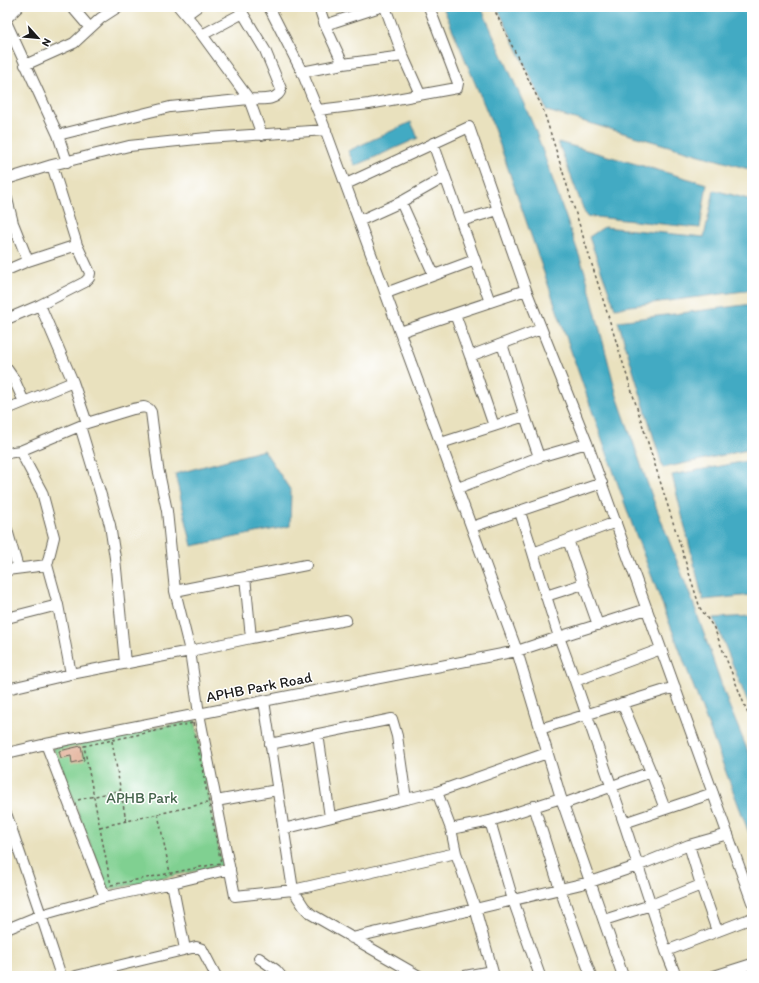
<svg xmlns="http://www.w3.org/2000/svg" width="759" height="983" viewBox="0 0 759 983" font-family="Itim,sans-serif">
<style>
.green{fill:#80d091;stroke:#4e7656}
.water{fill:#43aac3;stroke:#306370}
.building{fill:#e2ae95}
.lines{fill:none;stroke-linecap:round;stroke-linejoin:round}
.minor-casing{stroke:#646155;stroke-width:12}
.path{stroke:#646155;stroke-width:1.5;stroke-dasharray:3 3;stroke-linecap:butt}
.minor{stroke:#fff;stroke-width:10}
.labels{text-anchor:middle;stroke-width:3;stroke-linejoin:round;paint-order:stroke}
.street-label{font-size:15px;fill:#1c1c1c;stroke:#fff}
.park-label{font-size:15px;fill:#44644b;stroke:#fff}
</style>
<rect width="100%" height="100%" fill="#fff"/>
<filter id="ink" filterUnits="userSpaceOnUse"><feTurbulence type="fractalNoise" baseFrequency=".025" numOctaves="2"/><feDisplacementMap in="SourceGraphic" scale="8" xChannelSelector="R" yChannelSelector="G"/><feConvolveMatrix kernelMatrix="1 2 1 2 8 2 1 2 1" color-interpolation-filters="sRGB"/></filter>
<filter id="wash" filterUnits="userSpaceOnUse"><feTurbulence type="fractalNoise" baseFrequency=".012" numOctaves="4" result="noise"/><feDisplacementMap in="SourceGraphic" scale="16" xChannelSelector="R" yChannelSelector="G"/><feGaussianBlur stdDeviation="0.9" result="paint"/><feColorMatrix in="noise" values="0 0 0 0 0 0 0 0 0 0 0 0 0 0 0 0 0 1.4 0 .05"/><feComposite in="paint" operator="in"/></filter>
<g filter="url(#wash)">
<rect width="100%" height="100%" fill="#e9e1be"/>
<path class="green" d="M195 720 222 865 108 890 53 748Z"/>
<path class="water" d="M443 7H481L535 129 585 272 617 396 653 499 695 608 728 703 752 761V841L633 527 571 351 494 128Z
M497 7H752V170L547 111Z
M411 122 418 138 355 166 348 151Z
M558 142 707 184 700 228 586 216Z
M714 190 752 200V290L615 308 589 237 604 227 704 237Z
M752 304V449L663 468 618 321Z
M264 450 291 491 290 526 192 546 175 474Z
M752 460V595L703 600 672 475Z
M752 616V713L714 618Z"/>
<g id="blocks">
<path class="building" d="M81 746 84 760 72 763 71 756 61 758 59 751Z"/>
</g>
</g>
<g filter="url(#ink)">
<use href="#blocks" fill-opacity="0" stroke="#646155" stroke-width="1"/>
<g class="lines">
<defs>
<path id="minor" d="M72 7 90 28
M179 7 200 32 249 99C260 99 278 102 281 89L265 50 239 7
M269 7 302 72 324 126 517 651 561 798 623 976
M319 7 325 25
M385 7 403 56 420 94
M186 15 197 7
M7 18 18 7
M7 24 58 135 67 162
M202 35 243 13
M343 64 325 25 380 7
M25 65 74 43 101 18 118 7
M302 72 343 64 403 56
M318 110 369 104 457 88 458 83 429 7
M58 135 170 107 249 99 262 135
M433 143 490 302
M7 179 52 165 129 146 207 138 326 130
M346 184 469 127 526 290 587 443 752 902
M7 199 13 223 28 261
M401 202 434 275
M359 221 401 202 445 177
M461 221 498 210
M7 270 28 261 77 245
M386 293 475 260
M455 314 470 356 541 329
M7 319 40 305
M400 332 526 290
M470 356 494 426
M7 369 14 379 24 402
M73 382 87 423
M7 409 73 382 40 305 85 282 89 278 90 273 77 245 52 165
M525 416 539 457
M80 426 110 525 115 558 125 663
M441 443 525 416 502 344
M20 451 42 492 54 537 47 565
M7 453 20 451 87 423 133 409 144 407 149 409 151 412 158 468 167 511 175 591
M458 488 539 457 587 443
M520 512 533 553 616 522
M472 527 602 483
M7 530 18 568
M568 540 598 625
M533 553 546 596
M7 570 47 565 58 605 71 674 7 689
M245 577 251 638 346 620
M647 609 559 637 575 681 661 649
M7 618 58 605
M251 638 190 651 199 714 235 896 293 890 304 907 311 914 419 976
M71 674 190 651 175 591 306 565
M575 681 624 823
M264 701 293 890 456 853 451 829 490 821 561 798
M540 729 675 687
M318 734 330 817
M46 744 105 897
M270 744 392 719 397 736 406 799 437 792 547 753
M7 753 46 744 517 651 559 637 546 596 583 584
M651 772 665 809
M437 792 451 829
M713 793 624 823 666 951 752 918
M216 801 277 790
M563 804 651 772 622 703
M534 806 560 889 591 976
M7 816 41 915 61 976
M490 821 513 900 540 976
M283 829 406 799
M689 845 701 885
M456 853 475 908 494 976
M172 883 185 949
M604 920 651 905 701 885 717 931
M7 929 41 915 105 897 172 883 230 869
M352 938 590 882 637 866 689 845 728 834
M666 951 676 976
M259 958 276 970 281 976
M76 976 196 947 202 949 216 976
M465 976 492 971
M714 976 752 964"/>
</defs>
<use href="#minor" class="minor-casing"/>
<path class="path" d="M493 7 543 109 700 608 714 628 752 724
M193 723 221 863 111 885 84 746Z
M112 741 126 821
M78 800 121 790
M158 814 170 873
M100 827 207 803"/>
<use href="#minor" class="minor"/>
</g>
</g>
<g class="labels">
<g class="street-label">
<text transform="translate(259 687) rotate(-11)" y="5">APHB Park Road</text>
</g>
<g class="park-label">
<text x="142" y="803">APHB Park</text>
</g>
</g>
<rect width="759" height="983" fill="none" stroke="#fff" stroke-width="24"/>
<g transform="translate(38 38) rotate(117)" stroke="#ffffff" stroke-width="3" paint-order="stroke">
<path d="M0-3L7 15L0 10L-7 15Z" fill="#1c1c1c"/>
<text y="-6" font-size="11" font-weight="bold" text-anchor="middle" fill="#1c1c1c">N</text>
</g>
</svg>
